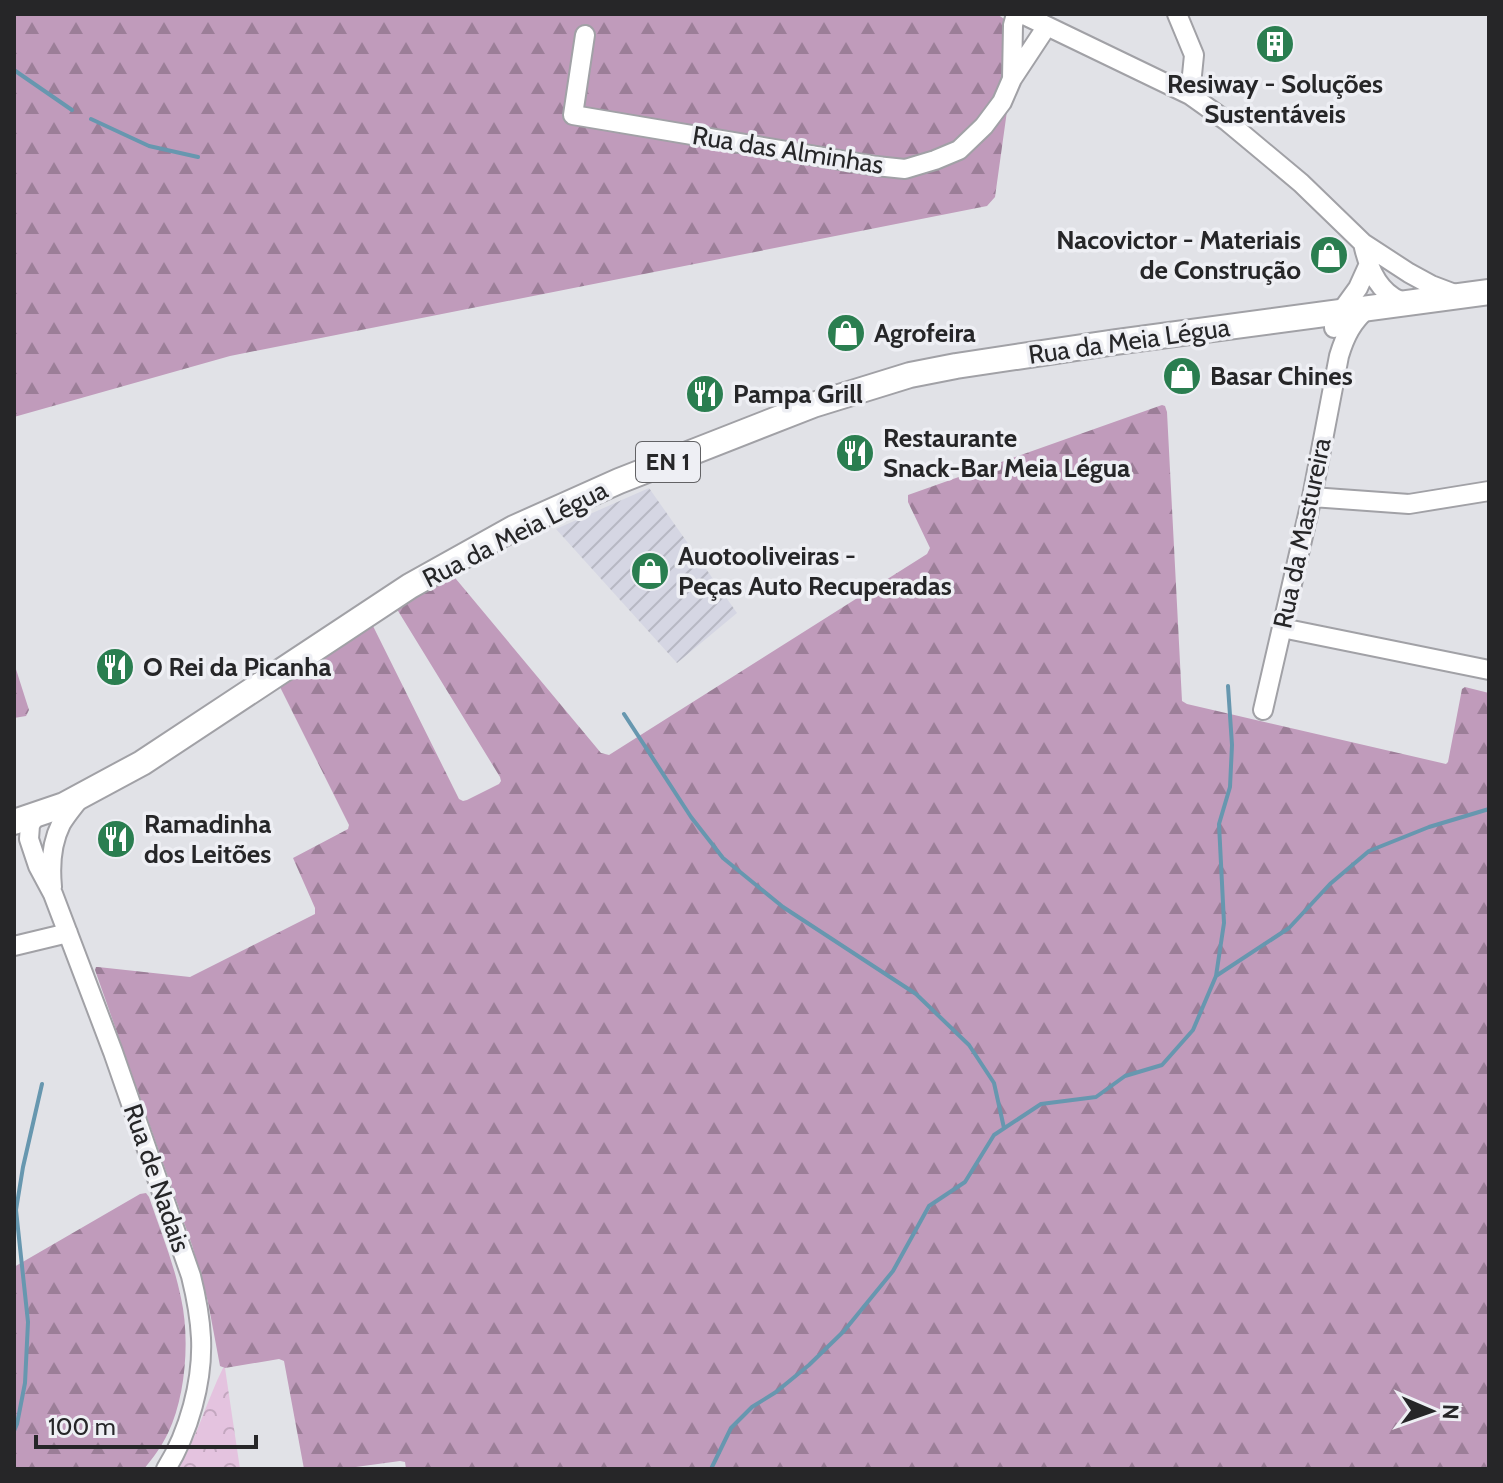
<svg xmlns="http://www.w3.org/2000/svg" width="1503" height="1483" viewBox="0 0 1503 1483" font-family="Cabin,sans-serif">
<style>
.industrial{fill:url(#industrial-furrows)}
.forest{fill:url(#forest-firs)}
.park{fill:url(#park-crowns)}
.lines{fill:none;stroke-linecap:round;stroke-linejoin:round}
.stream{stroke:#6797af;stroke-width:4}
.minor-casing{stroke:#a1a1a6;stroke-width:22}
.major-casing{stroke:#a1a1a6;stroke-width:28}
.minor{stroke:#fff;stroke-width:18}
.major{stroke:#fff;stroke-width:24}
.labels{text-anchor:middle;stroke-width:7;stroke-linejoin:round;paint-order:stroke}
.shield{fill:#eeeff4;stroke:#626265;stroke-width:2}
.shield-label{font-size:24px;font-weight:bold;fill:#262628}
.poi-label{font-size:26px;font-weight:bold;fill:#262628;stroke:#eeeff4;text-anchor:start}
.street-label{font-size:26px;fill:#262628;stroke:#eeeff4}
</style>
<defs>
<pattern id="industrial-furrows" width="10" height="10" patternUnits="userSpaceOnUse" patternTransform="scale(2)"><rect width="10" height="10" fill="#d5d6e3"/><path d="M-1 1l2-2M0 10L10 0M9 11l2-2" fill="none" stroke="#b7b8c3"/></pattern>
<pattern id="forest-firs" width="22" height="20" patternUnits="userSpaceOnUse" patternTransform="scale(2)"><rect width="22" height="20" fill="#c09bbb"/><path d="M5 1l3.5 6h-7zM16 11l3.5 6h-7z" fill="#9c7e98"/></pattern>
<pattern id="park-crowns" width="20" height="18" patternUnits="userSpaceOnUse" patternTransform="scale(2)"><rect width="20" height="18" fill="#e4c3df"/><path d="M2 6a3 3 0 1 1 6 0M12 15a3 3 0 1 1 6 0" fill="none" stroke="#c3a7bf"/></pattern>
</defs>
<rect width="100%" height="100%" fill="#e1e2e7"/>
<path class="industrial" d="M649 488 737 613 677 663 556 529Z"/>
<path class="forest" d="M14 14H997L1017 28 1018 32 995 197 987 206 230 356 14 417Z
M1162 405 1165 406 1167 412 1182 701 1187 704 1446 764 1448 762 1462 689 1465 687 1489 693V1469H406L405 1462 400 1461 341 1469H304L284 1361 279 1359 225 1368 220 1366 208 1302 192 1245 95 970 96 967H98L190 977 315 914V908L293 858 348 829 349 825 278 683 371 622 459 799 463 801 467 800 499 784 501 781 500 777 395 606 451 573 601 753 609 755 927 554 930 548 908 502V495Z
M14 663 29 710 26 716 14 718Z
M146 1193 149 1197C160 1230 174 1263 181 1298 190 1338 186 1396 168 1433 162 1446 153 1458 144 1469H14V1267L140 1194Z"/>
<path class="park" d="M223 1368H225L240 1469H178C196 1440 207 1400 223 1368Z"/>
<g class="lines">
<path class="stream" d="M14 70 72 110
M91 119 149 146 198 157
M624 714 691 817 723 858 783 907 916 994 969 1045 994 1083 1004 1128
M1216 976 1289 928 1330 884 1369 851 1429 827 1489 809
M14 1431 17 1424 25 1383 28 1322 16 1210 23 1167 42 1084
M711 1469 731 1428 752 1407 776 1392 809 1365 844 1331 893 1271 929 1206 965 1182 994 1135 1041 1104 1096 1097 1125 1076 1162 1065 1193 1030 1216 976 1224 923 1219 824 1230 787 1232 745 1228 686"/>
<defs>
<path id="minor" d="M1022 14 1190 95 1228 122 1301 183 1363 243 1409 273 1431 285 1460 296
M1177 14 1194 55 1190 95
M585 35 573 115 876 166 905 169 935 160 959 150 984 126 1002 102 1012 79 1047 26
M1012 79 1013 25 1016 14
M1363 243C1368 268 1379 296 1407 303
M1334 328V321L1358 288 1368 266
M1312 497 1409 504 1489 491
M1282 628 1489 670
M1263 710 1312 497 1339 356C1345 336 1352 322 1368 308
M36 815 30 825 29 839 38 866 53 894 113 1052 191 1276C196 1296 200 1317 201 1338 203 1381 189 1432 166 1469
M52 887C50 866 51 844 61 824 66 815 74 806 80 798
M14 946 68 933"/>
<path id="major" d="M14 822 64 805 142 763 410 586 514 528 619 481 813 405 910 375 956 366 1116 342 1489 292"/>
</defs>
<use href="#minor" class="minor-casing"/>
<use href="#major" class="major-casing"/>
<use href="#minor" class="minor"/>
<use href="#major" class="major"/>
</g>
<defs>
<symbol id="building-disc" viewBox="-11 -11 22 22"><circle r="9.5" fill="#2a7e50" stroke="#eeeff4"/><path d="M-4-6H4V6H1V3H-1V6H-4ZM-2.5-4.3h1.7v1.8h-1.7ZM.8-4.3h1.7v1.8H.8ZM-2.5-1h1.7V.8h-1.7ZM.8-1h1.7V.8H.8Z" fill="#fff"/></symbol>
<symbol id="shop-disc" viewBox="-11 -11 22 22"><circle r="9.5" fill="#2a7e50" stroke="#eeeff4"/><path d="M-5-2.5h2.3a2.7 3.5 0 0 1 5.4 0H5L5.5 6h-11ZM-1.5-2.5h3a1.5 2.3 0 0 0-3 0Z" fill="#fff"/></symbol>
<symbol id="restaurant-disc" viewBox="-11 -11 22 22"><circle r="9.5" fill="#2a7e50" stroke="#eeeff4"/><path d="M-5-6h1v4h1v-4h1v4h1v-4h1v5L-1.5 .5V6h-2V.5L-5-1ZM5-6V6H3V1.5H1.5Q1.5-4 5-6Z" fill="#fff"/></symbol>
</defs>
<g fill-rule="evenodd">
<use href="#building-disc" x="1253" y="22" width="44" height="44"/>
<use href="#shop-disc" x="1307" y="233" width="44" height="44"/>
<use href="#shop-disc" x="824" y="311" width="44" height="44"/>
<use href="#shop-disc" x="1160" y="354" width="44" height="44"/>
<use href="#restaurant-disc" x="683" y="372" width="44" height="44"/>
<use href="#restaurant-disc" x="833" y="431" width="44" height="44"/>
<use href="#shop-disc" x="628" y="549" width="44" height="44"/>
<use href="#restaurant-disc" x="93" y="645" width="44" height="44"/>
<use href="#restaurant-disc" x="94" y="817" width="44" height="44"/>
</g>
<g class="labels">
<rect class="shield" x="636" y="442" width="64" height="40" rx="6"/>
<g class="shield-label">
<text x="668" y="470">EN 1</text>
</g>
<g class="poi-label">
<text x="1275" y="93" text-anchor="middle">Resiway - Soluções<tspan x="1275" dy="30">Sustentáveis</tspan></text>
<text x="1301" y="249" text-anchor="end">Nacovictor - Materiais<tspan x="1301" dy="30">de Construção</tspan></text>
<text x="874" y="342">Agrofeira</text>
<text x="1210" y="385">Basar Chines</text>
<text x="733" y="403">Pampa Grill</text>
<text x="883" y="447">Restaurante<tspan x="883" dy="30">Snack-Bar Meia Légua</tspan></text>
<text x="678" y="565">Auotooliveiras -<tspan x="678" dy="30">Peças Auto Recuperadas</tspan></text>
<text x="143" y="676">O Rei da Picanha</text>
<text x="144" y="833">Ramadinha<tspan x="144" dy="30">dos Leitões</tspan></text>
</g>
<g class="street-label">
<text transform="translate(788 150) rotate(9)" y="9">Rua das Alminhas</text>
<text transform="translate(1129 341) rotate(-8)" y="9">Rua da Meia Légua</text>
<text transform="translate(1302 533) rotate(-78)" y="9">Rua da Mastureira</text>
<text transform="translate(515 534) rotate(-27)" y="9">Rua da Meia Légua</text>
<text transform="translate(157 1178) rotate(71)" y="9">Rua de Nadais</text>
</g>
</g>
<rect width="1503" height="1483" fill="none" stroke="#262628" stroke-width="32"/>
<g transform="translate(1431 1411) rotate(92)" stroke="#eeeff4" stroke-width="6" paint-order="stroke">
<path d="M0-6L14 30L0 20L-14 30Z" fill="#262628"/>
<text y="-12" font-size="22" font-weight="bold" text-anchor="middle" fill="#262628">N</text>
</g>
<path d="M36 1435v12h220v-12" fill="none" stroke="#262628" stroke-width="4"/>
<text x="48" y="1435" font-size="24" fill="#262628" stroke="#eeeff4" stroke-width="6" paint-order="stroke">100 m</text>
</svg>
